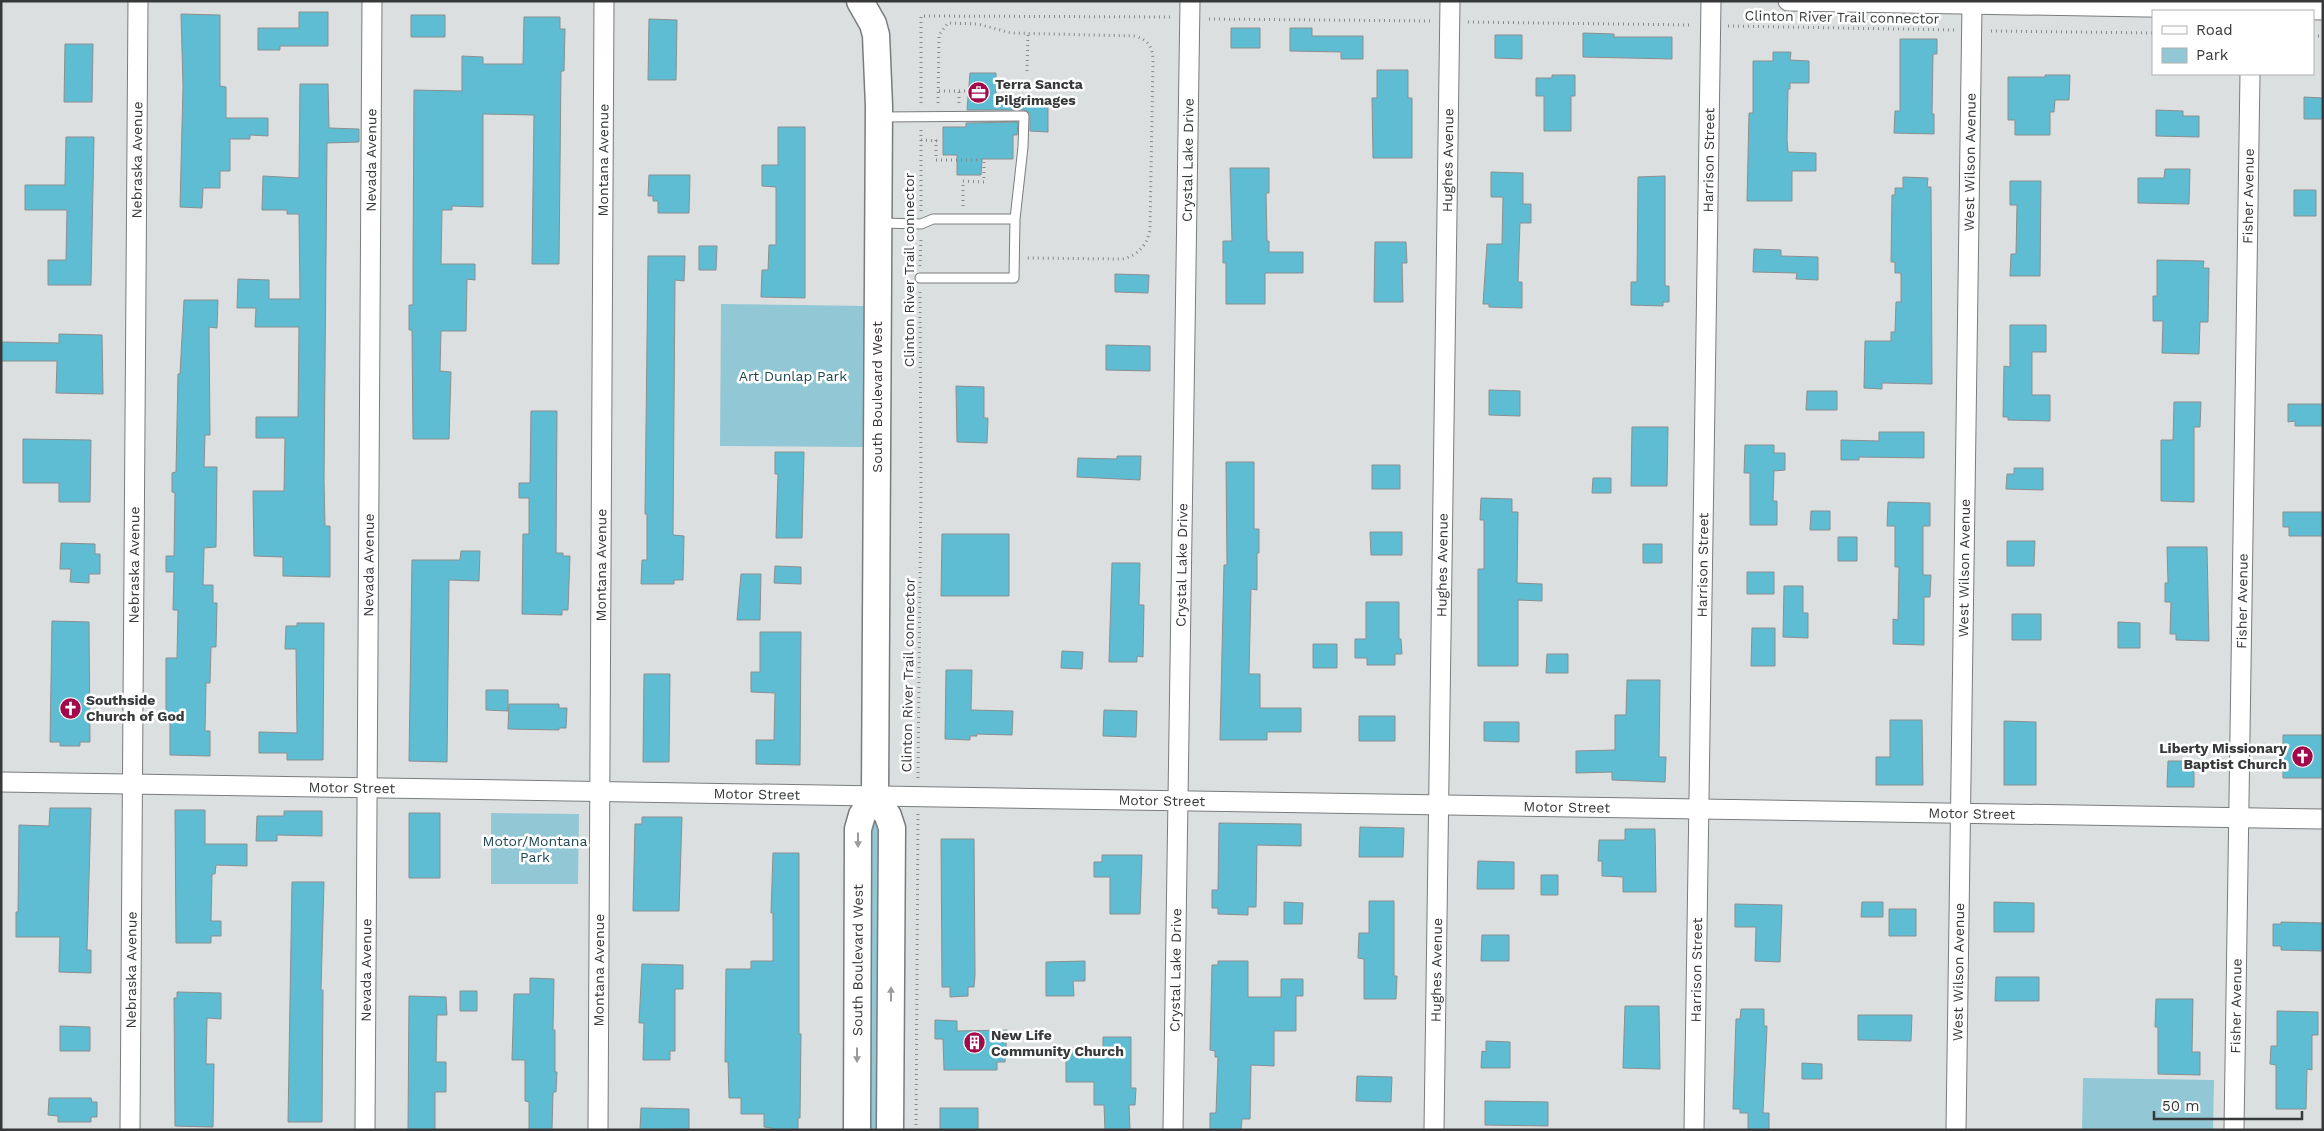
<svg xmlns="http://www.w3.org/2000/svg" width="2324" height="1131" viewBox="0 0 2324 1131" font-family="'Work Sans',sans-serif">
<style>
.green{fill:#92c7d5}
.building{fill:#5fbdd3;stroke:#8b8f90}
.lines{fill:none;stroke-linecap:round;stroke-linejoin:round}
.lane-casing{stroke:#797c7d;stroke-width:11}
.street-casing{stroke:#797c7d;stroke-width:21}
.secondary-casing{stroke:#797c7d;stroke-width:29}
.path{stroke:#878a8b;stroke-width:3;stroke-dasharray:1 4;stroke-linecap:butt}
.lane{stroke:#fff;stroke-width:9}
.street{stroke:#fff;stroke-width:19}
.secondary{stroke:#fff;stroke-width:26}
.oneway{fill:#9a9c9c}
.labels{text-anchor:middle;stroke-width:5;stroke-linejoin:round;paint-order:stroke}
.street-label{font-size:14px;fill:#363839;stroke:#fff}
.poi-label{font-size:14px;font-weight:bold;fill:#363839;stroke:#fff;text-anchor:start}
.park-label{font-size:14px;fill:#1c4751;stroke:#fff}
</style>
<rect width="100%" height="100%" fill="#dbdfe0"/>
<path class="green" d="M721 304 865 306 864 447 720 446Z
M491 813 579 814 578 884H491Z
M875 821 880 822 882 1130H865L871 822Z
M2083 1078 2214 1080 2213 1130H2082Z"/>
<path class="building" d="M299 12H328V46H280V50H258V28H299Z
M181 14 220 15V86L226 87V118H268V136L250 135V139H230V171H220V188H203L202 208 180 207 183 86Z
M411 15H445V37H411Z
M524 17H560V29H565L564 71H561L559 264H532L534 115 483 114V207L452 206V210H442L441 264H475V280L467 279 466 331H441L440 371 451 372 449 439H413L412 330H409V305H413V270L414 90 462 91V56L483 57V64H523Z
M649 19 677 20 676 80H648Z
M1231 28H1260V48H1231Z
M1290 28H1312V36H1363V59H1341V52L1290 51Z
M1583 33 1614 34V37H1672V59L1583 57Z
M1495 35H1522V59L1495 58Z
M1900 39H1937V54H1933L1932 114H1934V134L1894 133 1895 111H1900Z
M65 44H93L92 102H64Z
M1773 52H1791L1790 60 1809 61V83H1790V89H1788L1787 139 1788 152 1816 153V171H1792V201H1747L1749 113H1753V61H1773Z
M1377 70H1408V98H1412V158H1373L1372 98H1377Z
M970 73H996V95H1002V102H1048V132L1030 131V113L1024 110H967Z
M1552 75H1575V96H1571V131H1544V96H1536V78H1552Z
M2045 75H2070L2069 100H2055L2054 112H2050V135H2015V120H2008V77H2045Z
M300 84H328L329 128 359 129V142L327 143 324 480 325 526H330V577L283 576V557L254 556 253 491H284L285 438H256V417H298L299 327H255L256 308H237L238 279 269 280V299H300L299 214H287V210H262L263 176 299 178Z
M2304 97 2323 98V119H2304Z
M2156 110 2183 111V116H2199V137L2156 136Z
M1018 122 1017 135H1013V159H982L981 175H957V155H943V127H966V123Z
M778 127H805V298L761 297 762 270H768L769 245H776V187L762 186V165H778Z
M66 137H94L91 285H48V260H66L67 210H25V185H65Z
M1230 168H1269V193H1266L1267 241H1269V252H1303V273H1265V304H1226V263H1223V241H1232Z
M2165 169H2190L2189 204 2138 203V178H2164Z
M1491 172 1523 173V204H1531V223H1520L1518 282H1522V308L1489 307V304H1483L1487 244H1502L1503 197H1491Z
M649 175H690L689 213H658V201H653V196H648Z
M1665 176V286H1669V302H1663V306L1631 305V282H1637L1638 177Z
M1903 177 1928 178 1927 187H1931L1932 384 1882 383V389L1864 388 1865 341H1891V332H1895L1896 302H1901V273H1895V262H1891L1892 195H1895V188H1903Z
M2010 181H2041L2040 276H2010L2011 254H2016L2017 205H2010Z
M2294 190H2316V216H2294Z
M1375 242H1406L1407 263H1402L1403 302H1374Z
M699 246H717L716 270H699Z
M1754 249 1781 250V256L1818 257V280L1796 279 1797 273 1753 272Z
M648 256H685L684 281 675 280 673 535 684 536 683 580H674V584H641L642 560H647V514H645Z
M2157 260 2204 261 2203 268H2209L2208 322H2200L2199 354 2162 353 2163 321H2153V296H2157Z
M1115 274 1149 275 1148 293 1115 292Z
M184 300H218L217 328 209 327 210 435H205L204 467H217L216 547 204 548 203 585H213V603H217L216 647H211L210 683H206L205 731H210V756L170 755V717H166V658H177L178 610H173L174 572H166V556H174L175 493 172 492V473L176 472 178 374H180Z
M2010 325H2046V352H2032V395H2050V421L2008 420V417H2003L2004 366 2010 367Z
M59 334 102 335 103 394 56 393 57 361H1V342L59 343Z
M1106 345 1150 346V371L1106 370Z
M956 386 984 387V418H988L987 443 957 442Z
M1489 390 1520 391V416L1489 415Z
M1807 391H1837V410H1806Z
M2174 402H2201L2200 427H2194V502L2161 501V440H2173Z
M2288 404H2323V426H2295V421L2288 422Z
M531 411H557L556 553H563V556H570L568 610H562V615L522 614 523 534H529V498H519V483H530Z
M1632 427H1668L1667 486H1631Z
M1879 432H1924V458L1859 457V460H1841V440L1879 441Z
M23 439 91 440 90 502H59V483H23Z
M1745 445H1774V453H1785V470L1774 471 1773 501H1777V525H1750V473H1744Z
M775 452H804L802 538H776L778 474H775Z
M1117 456H1141L1140 480 1077 477 1078 458 1117 459Z
M1226 462H1254V529H1259V553H1257V590L1251 589 1249 674H1260V708H1301V732H1267V740H1220L1224 565H1227Z
M1372 465H1400V489H1372Z
M2014 468H2043V490L2006 489 2007 474H2014Z
M1593 478H1611V493H1592Z
M1481 498 1512 499V512H1518L1517 583 1542 584V601L1518 600V666H1478V569H1484V520H1480Z
M1888 502 1930 503V526H1923V575H1931L1930 597H1924V645L1893 644V619L1898 620 1899 567H1895V526H1887Z
M1811 511H1830V530H1810Z
M2283 512H2323V536H2289V527H2283Z
M1370 532H1402V555H1371Z
M942 534H1009V596H941Z
M1838 537H1857V561H1838Z
M2007 541H2035L2034 566H2007Z
M61 543 95 544V554H100V574H89V583L70 582 71 569H60Z
M1643 544H1662V563H1643Z
M2167 547H2207L2209 641 2176 640V634H2170L2171 602H2165V583H2168Z
M461 551H480L479 581 449 580 447 762 409 761 412 560H460Z
M1112 563H1140L1139 605H1144L1143 657 1137 656V662H1109Z
M775 566 801 567V584L774 583Z
M1747 572H1774V594H1747Z
M741 574H761L760 620H737Z
M1784 586H1803V613H1808V638L1783 637Z
M1366 602H1399V639H1401L1402 654H1395V665H1367V658H1355V639H1366Z
M2012 614H2041V640H2012Z
M52 621 89 622 90 742H80V746H60V742H50Z
M2118 622 2140 623V648H2118Z
M297 623H324L323 760H287V753H259V732L297 733 296 649H285L286 626H297Z
M1752 628H1775V666H1751Z
M760 632H801L800 765 756 764V740H774L775 693 751 692V672H760Z
M1313 644H1337V668H1313Z
M1062 651 1083 652 1082 669 1061 668Z
M1547 654H1568V673H1546Z
M946 670H972L971 710 1013 711 1012 735 976 734 977 736H970V740L945 739Z
M644 674H670L669 762H643Z
M1627 680H1660L1659 757H1666L1665 782 1612 780V772L1576 773V751L1615 750V715H1626Z
M486 690H508V711L486 710Z
M509 704H559V708H567L566 728H559V730L508 729Z
M1104 710 1137 711 1136 737 1103 736Z
M1359 716H1395V741H1359Z
M1890 720H1922L1923 785H1876V757H1890Z
M2004 721 2036 722V785H2004Z
M1484 722H1519V742L1484 741Z
M2283 735H2323V778H2283Z
M2168 761H2194V787H2167Z
M50 808H91L87 950H91V973L59 972 60 937H16V912H18L19 825 49 826Z
M175 810H205V844H247V866L216 865 215 874H212L211 921H221V936H211V943H176Z
M284 811H322V836L277 835V841H256L257 816H284Z
M409 813H440V878H409Z
M642 817H682L679 911H633L635 824H642Z
M1219 823 1301 824V846L1257 845 1256 907H1248V915L1218 914V908H1212V890H1218Z
M1360 827 1404 828 1403 857H1359Z
M1625 829H1655L1656 892H1623V877L1602 876V861H1598L1599 840H1625Z
M941 839H974L975 975 974 987H968V996L950 997V987H942Z
M773 853H799V1034H801L800 1118H798V1130H772V1128L764 1127V1114H741V1098H729L728 1062H725L726 969H751V961H773V913H771Z
M1102 855H1142L1140 914H1110V877H1094V862H1102Z
M1478 861 1514 862V889H1477Z
M1541 875H1558V895H1541Z
M292 882H324L321 990H323L322 1122H288Z
M1369 901H1394V976H1397L1396 999H1364V959L1358 958 1359 933H1369Z
M1284 902 1303 903 1302 924H1284Z
M1862 902H1883V917H1861Z
M1994 902 2034 903V932H1994Z
M1735 904 1782 905 1780 962 1755 961 1756 927H1735Z
M1889 909H1916V936H1889Z
M2281 922 2323 923V951L2281 950V946H2273V924H2281Z
M1482 935H1509V961H1481Z
M1085 961V981H1073L1074 996H1046V962Z
M1218 961H1248V997H1281V979H1303V996H1296V1031H1274V1066L1251 1065 1250 1119H1242L1241 1130H1210V1113H1216L1218 1057H1215V1051L1210 1050 1212 965H1218Z
M642 964 683 965V989H675V1051H670V1060H643L644 1023H639Z
M1996 977H2039V1001H1995Z
M530 978 554 979 553 1030H555V1072H557L556 1092H553L552 1130H529V1102L525 1101V1060H512L514 994H530Z
M460 991H477V1011H460Z
M177 992 221 993V1019L207 1018 206 1064H214L213 1127 175 1126 174 998H177Z
M409 996 446 997 447 1015H437L436 1062H446V1092H435V1130H408Z
M2156 999H2193L2192 1052H2200V1075L2158 1074V1027H2155Z
M1625 1006H1659L1660 1069 1623 1068Z
M1741 1009H1764V1026H1767L1763 1113H1769V1130H1748V1113H1740V1109H1733L1736 1019H1740Z
M2277 1011 2318 1012V1035H2312V1070L2307 1069 2306 1109H2276V1065L2270 1064 2271 1046H2277Z
M1858 1015H1912L1911 1041 1858 1040Z
M935 1020 957 1021V1031L1007 1030 1005 1062H997V1070H944L943 1039H935Z
M60 1026 90 1027V1051H60Z
M1103 1037H1131V1088H1136L1135 1105H1129L1130 1130H1105L1104 1105H1094V1082H1066V1048H1103Z
M1486 1041 1510 1042V1068H1481L1482 1051 1486 1052Z
M1802 1063 1822 1064V1079H1802Z
M1357 1076 1392 1077 1391 1102 1356 1101Z
M49 1098H91L92 1102H97V1117H91V1122H58V1116L48 1115Z
M1485 1101 1548 1102V1126L1485 1125Z
M641 1108 689 1109V1129L640 1130Z
M940 1108H978V1130H940Z"/>
<g class="lines">
<defs>
<path id="lane" d="M881 117 1024 116 1023 147 1015 219 1014 278H920
M881 223 921 224 933 219H1015"/>
<g id="street">
<path d="M1788 1 2323 10"/>
<path id="s1" d="M1 782 2323 819"/>
<path id="s2" d="M130 1130 138 1"/>
<path id="s3" d="M365 1130 372 1"/>
<path id="s4" d="M598 1130 604 1"/>
<path id="s5" d="M1173 1130 1190 1"/>
<path id="s6" d="M1434 1130 1450 1"/>
<path id="s7" d="M1694 1130 1711 1"/>
<path id="s8" d="M1956 1130 1972 4"/>
<path id="s9" d="M2234 1130 2250 74"/>
</g>
<g id="secondary">
<path d="M860 1 873 24 876 35 879 106 875 796 888 816 892 828 890 1130"/>
<path id="s10" d="M857 1130 858 829 862 815 875 796"/>
</g>
</defs>
<use href="#lane" class="lane-casing"/>
<use href="#street" class="street-casing"/>
<use href="#secondary" class="secondary-casing"/>
<path class="path" d="M1209 19 1432 21
M1468 22 1692 25
M1728 26 1955 30
M1991 31 2153 33
M2313 36H2323
M1027 71 1028 34
M939 91H969
M921 103V16L1172 17
M938 103 939 35 948 23 978 24 1011 33 1135 36C1148 40 1153 47 1153 61L1150 229C1148 244 1138 256 1122 259L1027 258
M959 103V91
M921 140 939 141
M936 140V160H984V182L963 181V206
M921 211V129
M920 266 921 237
M918 778 921 487 920 292
M916 1130 918 814"/>
<use href="#lane" class="lane"/>
<use href="#street" class="street"/>
<use href="#secondary" class="secondary"/>
</g>
<defs><path id="oneway-solid" d="M-6-.8H1V-3.2L6.5 0L1 3.2V.8H-6Z" transform="scale(1.25)"/></defs>
<g class="oneway">
<use href="#oneway-solid" transform="translate(858 840) rotate(90)"/>
<use href="#oneway-solid" transform="translate(891 994) rotate(-90)"/>
<use href="#oneway-solid" transform="translate(857 1055) rotate(90)"/>
</g>
<defs>
<symbol id="office-disc" viewBox="-11 -11 22 22"><circle r="9.5" fill="#a1094b" stroke="#fff"/><path d="M-6-3h4V-5.5h4V-3h4V5H-6ZM-1-4.5V-3h2v-1.5ZM-6 0V1H6V0Z" fill="#fff"/></symbol>
<symbol id="church-disc" viewBox="-11 -11 22 22"><circle r="9.5" fill="#a1094b" stroke="#fff"/><path d="M-1.2-6h2.4v3.5h3.3v2.4h-3.3V6h-2.4V-.1h-3.3v-2.4h3.3Z" fill="#fff"/></symbol>
<symbol id="building-disc" viewBox="-11 -11 22 22"><circle r="9.5" fill="#a1094b" stroke="#fff"/><path d="M-4-6H4V6H1V3H-1V6H-4ZM-2.5-4.3h1.7v1.8h-1.7ZM.8-4.3h1.7v1.8H.8ZM-2.5-1h1.7V.8h-1.7ZM.8-1h1.7V.8H.8Z" fill="#fff"/></symbol>
</defs>
<g fill-rule="evenodd">
<use href="#office-disc" x="966" y="80" width="25" height="25"/>
<use href="#church-disc" x="58" y="696" width="25" height="25"/>
<use href="#church-disc" x="2290" y="744" width="25" height="25"/>
<use href="#building-disc" x="962" y="1030" width="25" height="25"/>
</g>
<g class="labels">
<g class="street-label">
<text transform="translate(1842 17) rotate(1)" y="5">Clinton River Trail connector</text>
<text dy="5" stroke="none"><textPath href="#s2" startOffset="970">Nebraska Avenue</textPath></text>
<text dy="5" stroke="none"><textPath href="#s3" startOffset="970">Nevada Avenue</textPath></text>
<text dy="5" stroke="none"><textPath href="#s4" startOffset="970">Montana Avenue</textPath></text>
<text dy="5" stroke="none"><textPath href="#s5" startOffset="970">Crystal Lake Drive</textPath></text>
<text dy="5" stroke="none"><textPath href="#s6" startOffset="970">Hughes Avenue</textPath></text>
<text dy="5" stroke="none"><textPath href="#s7" startOffset="970">Harrison Street</textPath></text>
<text dy="5" stroke="none"><textPath href="#s8" startOffset="968">West Wilson Avenue</textPath></text>
<text dy="5" stroke="none"><textPath href="#s9" startOffset="934">Fisher Avenue</textPath></text>
<text transform="translate(909 270) rotate(-90)" y="5">Clinton River Trail connector</text>
<text transform="translate(877 397) rotate(-90)" y="5">South Boulevard West</text>
<text dy="5" stroke="none"><textPath href="#s6" startOffset="565">Hughes Avenue</textPath></text>
<text dy="5" stroke="none"><textPath href="#s2" startOffset="565">Nebraska Avenue</textPath></text>
<text dy="5" stroke="none"><textPath href="#s3" startOffset="565">Nevada Avenue</textPath></text>
<text dy="5" stroke="none"><textPath href="#s4" startOffset="565">Montana Avenue</textPath></text>
<text dy="5" stroke="none"><textPath href="#s5" startOffset="565">Crystal Lake Drive</textPath></text>
<text dy="5" stroke="none"><textPath href="#s7" startOffset="565">Harrison Street</textPath></text>
<text dy="5" stroke="none"><textPath href="#s8" startOffset="562">West Wilson Avenue</textPath></text>
<text dy="5" stroke="none"><textPath href="#s9" startOffset="529">Fisher Avenue</textPath></text>
<text transform="translate(908 675) rotate(-89)" y="5">Clinton River Trail connector</text>
<text dy="5" stroke="none"><textPath href="#s1" startOffset="351">Motor Street</textPath></text>
<text dy="5" stroke="none"><textPath href="#s1" startOffset="756">Motor Street</textPath></text>
<text dy="5" stroke="none"><textPath href="#s1" startOffset="1161">Motor Street</textPath></text>
<text dy="5" stroke="none"><textPath href="#s1" startOffset="1566">Motor Street</textPath></text>
<text dy="5" stroke="none"><textPath href="#s1" startOffset="1971">Motor Street</textPath></text>
<text dy="5" stroke="none"><textPath href="#s10" startOffset="170">South Boulevard West</textPath></text>
<text dy="5" stroke="none"><textPath href="#s2" startOffset="160">Nebraska Avenue</textPath></text>
<text dy="5" stroke="none"><textPath href="#s3" startOffset="160">Nevada Avenue</textPath></text>
<text dy="5" stroke="none"><textPath href="#s4" startOffset="160">Montana Avenue</textPath></text>
<text dy="5" stroke="none"><textPath href="#s5" startOffset="160">Crystal Lake Drive</textPath></text>
<text dy="5" stroke="none"><textPath href="#s6" startOffset="160">Hughes Avenue</textPath></text>
<text dy="5" stroke="none"><textPath href="#s7" startOffset="160">Harrison Street</textPath></text>
<text dy="5" stroke="none"><textPath href="#s8" startOffset="158">West Wilson Avenue</textPath></text>
<text dy="5" stroke="none"><textPath href="#s9" startOffset="124">Fisher Avenue</textPath></text>
</g>
<g class="poi-label">
<text x="995" y="89">Terra Sancta<tspan x="995" dy="16">Pilgrimages</tspan></text>
<text x="86" y="705">Southside<tspan x="86" dy="16">Church of God</tspan></text>
<text x="2287" y="753" text-anchor="end">Liberty Missionary<tspan x="2287" dy="16">Baptist Church</tspan></text>
<text x="991" y="1040">New Life<tspan x="991" dy="16">Community Church</tspan></text>
</g>
<g class="park-label">
<text x="793" y="381">Art Dunlap Park</text>
<text x="535" y="846">Motor/Montana<tspan x="535" dy="16">Park</tspan></text>
</g>
</g>
<rect width="2324" height="1131" fill="none" stroke="#363839" stroke-width="5"/>
<rect x="2152" y="10" width="162" height="65" fill="#ffffff" stroke="#afafb0"/>
<rect x="2162" y="26" width="25" height="8" fill="#ffffff" stroke="#afafb0"/>
<text x="2196" y="35" font-size="15" fill="#363839">Road</text>
<rect x="2162" y="48" width="25" height="15" fill="#92c7d5" stroke="#afafb0"/>
<text x="2196" y="60" font-size="15" fill="#363839">Park</text>
<path d="M2154 1111v8h148v-8" fill="none" stroke="#363839" stroke-width="2.5"/>
<text x="2162" y="1111" font-size="15" fill="#363839" stroke="#ffffff" stroke-width="4" paint-order="stroke">50 m</text>
</svg>
